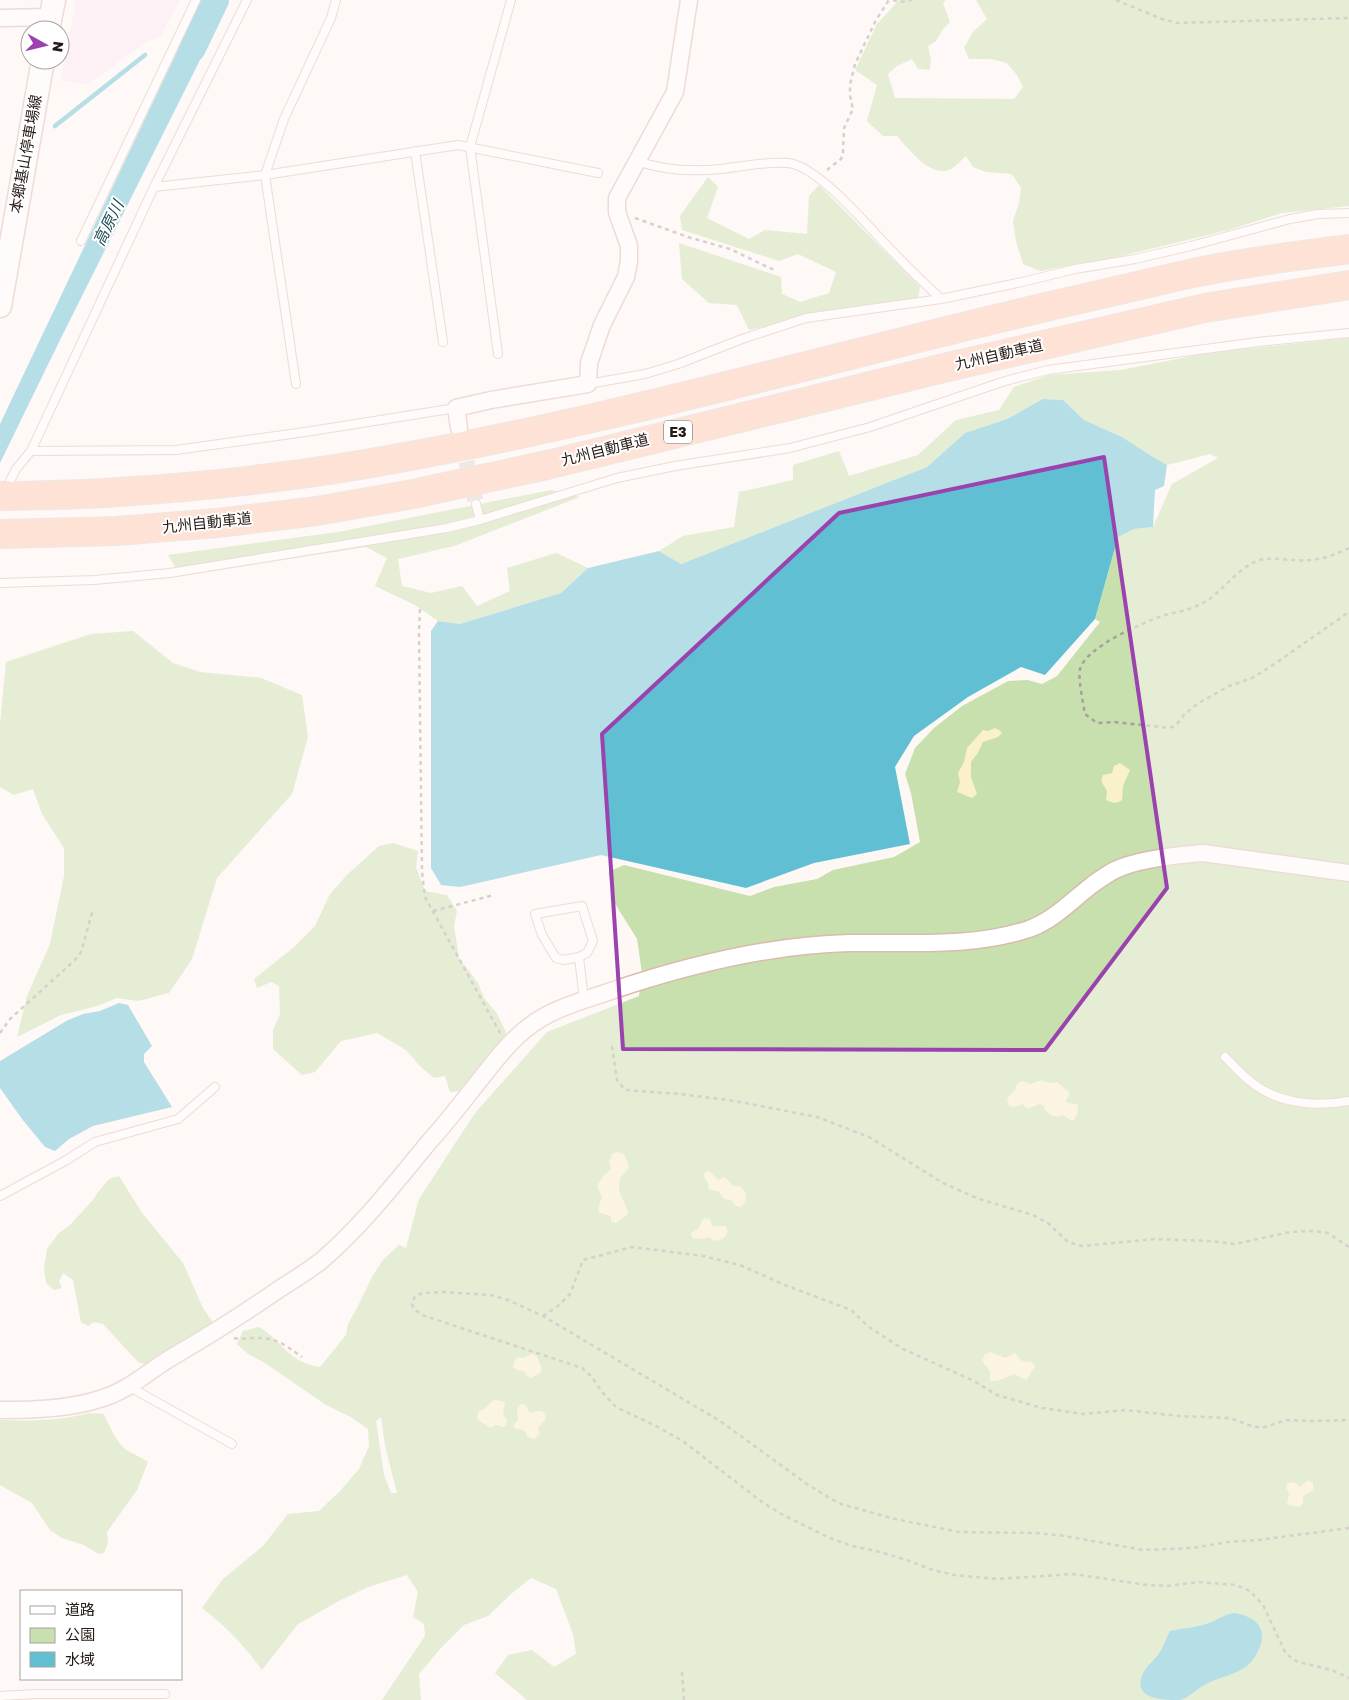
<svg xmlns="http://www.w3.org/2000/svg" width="1349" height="1700" viewBox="0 0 1349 1700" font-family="'Golos Text','Noto Sans JP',sans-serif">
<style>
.commercial{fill:#fde8f7}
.green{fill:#c7e0ae;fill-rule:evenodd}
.sand{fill:#faf0ca}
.water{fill:#61bfd3}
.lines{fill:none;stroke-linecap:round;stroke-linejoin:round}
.stream{stroke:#61bfd3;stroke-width:4.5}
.river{stroke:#61bfd3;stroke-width:28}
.minor-tunnel{stroke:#ded7d3;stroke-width:16;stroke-dasharray:16 8;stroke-linecap:butt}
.service-casing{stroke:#dabbad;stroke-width:10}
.minor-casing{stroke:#dabbad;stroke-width:19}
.secondary-casing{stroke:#dabbad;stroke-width:25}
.motorway-casing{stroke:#d8d6d5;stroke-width:30}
.path{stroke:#a8a09c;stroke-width:2.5;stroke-dasharray:4 4;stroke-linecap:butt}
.service{stroke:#fff;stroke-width:8}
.minor{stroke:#fff;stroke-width:16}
.secondary{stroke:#fff;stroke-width:22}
.motorway{stroke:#ffc8ae;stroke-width:28}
.motorway-bridge-casing{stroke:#d8d6d5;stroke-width:30;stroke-linecap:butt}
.motorway-bridge{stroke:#ffc8ae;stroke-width:28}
.marked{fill:none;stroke:#9a43af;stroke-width:4;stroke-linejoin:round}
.labels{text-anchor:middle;stroke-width:4;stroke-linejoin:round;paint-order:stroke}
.shield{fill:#fff;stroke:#675f5b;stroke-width:1}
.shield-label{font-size:14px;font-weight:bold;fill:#261a15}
.street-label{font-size:15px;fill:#261a15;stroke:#fff}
.water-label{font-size:16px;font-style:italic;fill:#234d56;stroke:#fff}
</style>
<rect width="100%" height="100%" fill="#fef8f5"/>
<path class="commercial" d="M76 0H180L160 37 148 41 88 84 61 81Z"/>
<path class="green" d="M899 0H946L943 3 950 22 943 29 936 41 928 46 931 60 930 70 918 69 912 59 897 66 888 74 895 98 1014 99 1023 87 1017 75 1007 63 991 59H969L964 48 973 32 987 19 976 0H1349V206L1282 213 1228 230 1196 238 1117 257 1040 271 1023 264 1016 241 1013 221 1019 203 1021 188 1012 174 986 172 973 167 966 156C961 160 956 166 951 169 931 179 909 149 897 136H883L867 121 877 85 855 70 877 24Z
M708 177 718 187 707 218 749 239 765 230 807 234 809 196 819 185 920 287 918 299 831 311 749 330 737 305 709 303 682 279 679 243 781 277 782 294 800 302 829 293 836 272 798 254 779 261 682 230 680 216Z
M1349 338V1700H527L495 1673 508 1655 532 1650 554 1667 576 1654 573 1634 556 1589 531 1578 511 1594 488 1616 464 1625 440 1649 419 1674 421 1700H382L425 1636 424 1624 413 1617 418 1592 407 1575 368 1587 339 1601 298 1624 262 1670C242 1643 228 1628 202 1608L222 1580 263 1546 288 1514 319 1511 340 1491 359 1469 369 1446 368 1429 351 1417 326 1405 265 1363 248 1354 237 1344 243 1331 259 1327C284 1342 287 1362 320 1367L346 1335 348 1324 356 1310 373 1275 383 1260 399 1245 406 1248 419 1199 475 1113 547 1032 639 996 642 973 637 939 614 902 608 872 624 865 750 896 774 887 817 879 833 870 894 857 920 842 911 793 905 774 915 748 934 728 962 706 1008 681 1028 680 1042 684 1057 676 1100 622 1095 619 1118 537 1134 529 1153 527 1172 484 1218 458 1210 454 1167 465 1150 455 1122 437 1084 420 1063 400 1044 399 1007 419 965 433 927 467 681 564 659 551 683 536 734 527 739 492 793 480V465L839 451 849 476 918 455 956 420 999 410 1014 387 1049 375 1121 370 1213 352ZM381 1417 385 1446 397 1493H391L384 1475 376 1421Z
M551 490 580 497 454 546 398 559 402 586 431 593 462 586 477 606 510 591 507 568 556 553 588 568 561 593 460 624 438 621 415 605 375 586 387 558 366 547 181 576 168 555 338 532Z
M133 631 173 663 200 672 261 678 302 695 308 737 292 794 217 878 192 959 169 993 138 1001 117 998 97 1006 61 1015 17 1037 27 996 50 944 64 876V848L42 814 33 789 14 795 0 787V724L6 662 91 634Z
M393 843 418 851 416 867 425 891 447 895 457 911 454 926 459 958 478 983 484 998 496 1012 506 1032 503 1042 462 1091 450 1092 445 1076 434 1078 421 1067 406 1050 377 1033 341 1041 315 1072 302 1075 273 1049V1030L280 1015 279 986 271 982 257 988 254 979 293 948 315 926 330 894 347 875 379 846Z
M119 1176 142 1213 183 1263 203 1308 212 1321 210 1328 149 1366 138 1362 103 1324 94 1322 88 1326 81 1322 73 1280 63 1273 59 1281 62 1288 54 1290 46 1283 44 1267 47 1249 59 1233 70 1225 92 1201 98 1192 109 1179Z
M89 1413 104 1414C109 1425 116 1442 126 1450 133 1454 141 1457 148 1462L137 1490 107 1532 108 1542 104 1553 99 1554 84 1545 62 1538 50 1530 32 1503 0 1485V1420C30 1421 59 1421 89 1413Z"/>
<path class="sand" d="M995 728 999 730 1002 733 998 737 983 742 978 753 971 762V777L977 794 972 798 957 792 960 782 958 773 964 762 967 748 983 730 988 731Z
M1120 763 1130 770 1123 786 1122 800C1116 804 1112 803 1106 800L1107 791 1101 781 1103 775 1112 773 1114 766Z
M1041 1080 1049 1083 1057 1082 1069 1092V1096L1066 1100 1067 1103 1077 1104C1079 1110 1078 1114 1074 1120H1070L1063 1115C1052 1119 1047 1114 1043 1105L1039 1104 1030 1108H1026L1023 1104 1014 1107 1009 1106 1007 1100 1011 1093 1016 1089 1017 1084 1022 1081 1031 1084Z
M617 1152 624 1154 629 1166C627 1172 621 1175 620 1180 616 1191 625 1202 628 1212L626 1216 616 1223 611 1221V1216L600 1213 598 1209 602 1197 597 1186 604 1175 611 1169 609 1162 612 1154Z
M709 1170 718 1180 724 1177C731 1181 731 1188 740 1186 748 1194 748 1199 741 1207L736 1206 731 1200 724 1199 718 1191 709 1190 708 1184 703 1174Z
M705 1218 710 1219 712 1226H726C730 1236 723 1240 714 1241L709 1237 700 1239 692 1238 691 1233 699 1228 702 1220Z
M991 1352 1005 1358 1015 1353 1022 1361 1032 1362 1035 1367C1023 1383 1032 1382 1014 1374L997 1381H990V1371L982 1361 985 1354Z
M532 1354 537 1357 542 1368 540 1373 531 1378 526 1375 524 1371 516 1370 513 1366 515 1360 518 1357 523 1358Z
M493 1400 502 1401 505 1403 503 1414 507 1421 506 1426 503 1427 496 1425 491 1428 478 1420 477 1417 479 1411 483 1410Z
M522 1404 526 1405 530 1413C533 1412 536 1411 539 1411 549 1411 546 1422 540 1425L538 1429 540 1434 534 1439 528 1437 524 1430 516 1429 513 1426 518 1419 517 1410 519 1405Z
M1308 1480 1313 1483V1490L1303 1496V1504L1299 1507 1289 1505 1287 1503 1289 1494 1286 1487 1288 1483 1294 1482 1300 1487Z"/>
<path class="water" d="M224 12 60 340 0 463V424L194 16Z
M1043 399 1063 400 1084 420 1122 437 1150 455 1167 465 1164 486 1155 490 1153 527 1134 529 1118 537 1095 619 1045 675 1021 667 968 697 914 736 895 767 910 844 814 863 746 888 601 855 460 887 441 885 431 868V631L438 621 460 624 561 593 588 568 659 551 681 564 927 467 965 433 1007 419Z
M119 1003 128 1005 152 1046 144 1054V1062L172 1107 93 1126 69 1139 55 1151 45 1147 22 1119 0 1088V1061L68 1020 83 1014 100 1011Z
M1235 1613C1256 1617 1268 1628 1259 1649 1256 1655 1253 1661 1248 1665 1235 1675 1220 1677 1206 1684 1198 1688 1189 1698 1180 1700 1166 1700 1136 1700 1141 1679 1145 1665 1153 1663 1160 1652 1164 1646 1166 1638 1170 1631 1182 1628 1194 1628 1206 1624 1217 1621 1223 1614 1235 1613Z"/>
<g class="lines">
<path class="stream" d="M55 126 145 55"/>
<path class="river" d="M192 48 215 0"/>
<path class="minor-tunnel" d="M461 438 476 504"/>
<defs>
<path id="service" d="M415 151 443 342
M637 161C663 170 692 172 720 169 743 167 765 161 788 163 820 166 873 233 897 256 911 271 926 285 941 299
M154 187 265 175 458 145 598 173
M81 241 196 0
M498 354 470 147 511 0
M296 384 265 175 284 119 331 18 336 0
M588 384 645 374 678 364 742 339 806 318 941 299 1022 282 1075 269 1135 259 1191 246 1290 219 1318 214 1349 213
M31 451 176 450 305 432 456 408
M5 491 16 469 31 451 154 187 247 0
M480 520 617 478 675 466 790 448 870 427 1005 381 1048 370 1258 342 1349 333
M0 583 94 580 170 573 447 528 480 520 476 504
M579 957 587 953 593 941 582 906 535 914 542 935 556 958 564 960 579 957 584 1000
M1225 1057C1233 1065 1241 1074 1250 1081 1277 1104 1315 1107 1349 1101
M0 1196 65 1161 95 1142 178 1119 215 1087
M128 1386 232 1444
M0 1696 36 1694H165"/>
<path id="minor" d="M0 18 50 17
M459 428 456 408 491 400 588 384 589 363 602 325 626 277 629 261V246L617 212V198L675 92 689 0
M0 1410C34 1410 71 1409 103 1398 128 1390 148 1372 169 1359 205 1338 240 1316 275 1292 290 1282 307 1272 321 1261 362 1226 395 1183 429 1142 449 1120 467 1096 486 1072 502 1052 518 1032 540 1019 561 1006 588 999 611 991 688 965 768 945 849 943 910 942 971 948 1029 929 1054 920 1071 901 1092 885 1099 880 1107 874 1115 870 1138 859 1178 855 1203 853L1349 873"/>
<path id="secondary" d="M48 30 54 0
M0 306 43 60"/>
<path id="motorway" d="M9 496C46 495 83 495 119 492 215 486 310 475 405 457 620 418 833 357 1046 307 1095 296 1144 284 1193 273 1245 262 1297 256 1349 249
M0 534 117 531 217 523 317 511 413 494 547 465 948 367 1205 308 1349 285"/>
</defs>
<use href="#service" class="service-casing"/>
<use href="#minor" class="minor-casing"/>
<use href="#secondary" class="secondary-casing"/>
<use href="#motorway" class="motorway-casing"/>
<path class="path" d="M893 0 900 2 912 0
M1116 0 1162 19 1177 23 1349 18
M827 170 841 159 843 153 844 128 853 109 850 95V85L855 64 876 20 889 0
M635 218 688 237 730 249 776 271
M1349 548C1331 557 1314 562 1294 560 1283 560 1271 557 1260 560 1235 568 1222 595 1199 605 1187 611 1174 612 1162 616 1142 623 1086 647 1080 669 1078 680 1083 702 1085 714L1097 723 1114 722 1170 728 1176 725 1184 715 1197 704 1229 686 1252 678 1273 665 1349 612
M420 609 419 632 422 872 425 897 500 1033
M433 911 494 895
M0 1033 10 1019 75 960 81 952 93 909
M612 1046 617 1080 625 1090 680 1094 735 1101 817 1117 869 1137 943 1183 979 1199 1033 1215 1049 1224 1068 1242 1082 1246 1155 1239 1209 1241 1235 1244 1290 1232 1314 1231 1328 1233 1349 1247
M543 1316 559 1305 570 1294 583 1260 632 1247 703 1256 740 1265 785 1285 851 1310 869 1327 903 1349 974 1381 997 1395 1042 1408 1083 1414 1125 1410 1179 1416 1230 1418 1254 1427H1265L1286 1420 1312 1421 1349 1420
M234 1338C241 1340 247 1338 254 1338 276 1337 285 1345 302 1357
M1349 1528 1258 1540 1228 1542 1193 1548 1143 1550 1065 1536 1035 1533 959 1532 895 1519 841 1504 828 1497 807 1484 720 1421 543 1316 508 1300 491 1295 444 1292 423 1293 415 1296 412 1304 414 1309 422 1315 582 1368 591 1376 603 1393 616 1407 660 1428 684 1442 762 1502 783 1515 830 1538 852 1546 876 1551 904 1559 930 1569 954 1575 998 1579 1073 1574 1147 1585 1167 1586 1198 1582 1236 1585 1250 1591 1263 1605 1286 1654 1298 1662 1332 1670 1349 1678
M682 1672 684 1700"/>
<use href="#service" class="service"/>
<use href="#minor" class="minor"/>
<use href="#secondary" class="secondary"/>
<use href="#motorway" class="motorway"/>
<defs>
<path id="motorway-bridge" d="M0 496H9"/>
</defs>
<use href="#motorway-bridge" class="motorway-bridge-casing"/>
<use href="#motorway-bridge" class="motorway-bridge"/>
</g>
<path d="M0 0H1349V1700H0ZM1104 457 1167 888 1045 1050 623 1049 602 734 839 513Z" fill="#fef8f5" fill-opacity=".55" fill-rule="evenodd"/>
<path class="marked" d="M1104 457 1167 888 1045 1050 623 1049 602 734 839 513Z"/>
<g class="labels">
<rect class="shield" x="664" y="420.5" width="28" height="23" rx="4"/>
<g class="shield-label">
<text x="678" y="437">E3</text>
</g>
<g class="street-label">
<text transform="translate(26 154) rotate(-80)" y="5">本郷基山停車場線</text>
<text transform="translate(999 355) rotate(-13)" y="5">九州自動車道</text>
<text transform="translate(605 450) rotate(-14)" y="5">九州自動車道</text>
<text transform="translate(207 523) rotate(-6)" y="5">九州自動車道</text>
</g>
<g class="water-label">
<text transform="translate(108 223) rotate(-64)" y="6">高原川</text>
</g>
</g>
<rect x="20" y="1590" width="162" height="90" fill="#ffffff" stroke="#a8a3a1"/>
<rect x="30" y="1606" width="25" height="8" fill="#ffffff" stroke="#a8a3a1"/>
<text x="65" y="1615" font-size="15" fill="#261a15">道路</text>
<rect x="30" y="1628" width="25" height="15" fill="#c7e0ae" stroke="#a8a3a1"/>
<text x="65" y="1640" font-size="15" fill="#261a15">公園</text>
<rect x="30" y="1652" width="25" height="15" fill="#61bfd3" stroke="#a8a3a1"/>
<text x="65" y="1665" font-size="15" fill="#261a15">水域</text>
<g transform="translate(45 45) rotate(98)"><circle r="24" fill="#ffffff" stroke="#a8a3a1"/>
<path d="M0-4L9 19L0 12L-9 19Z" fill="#9a43af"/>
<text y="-8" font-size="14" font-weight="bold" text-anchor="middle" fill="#261a15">N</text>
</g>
</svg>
